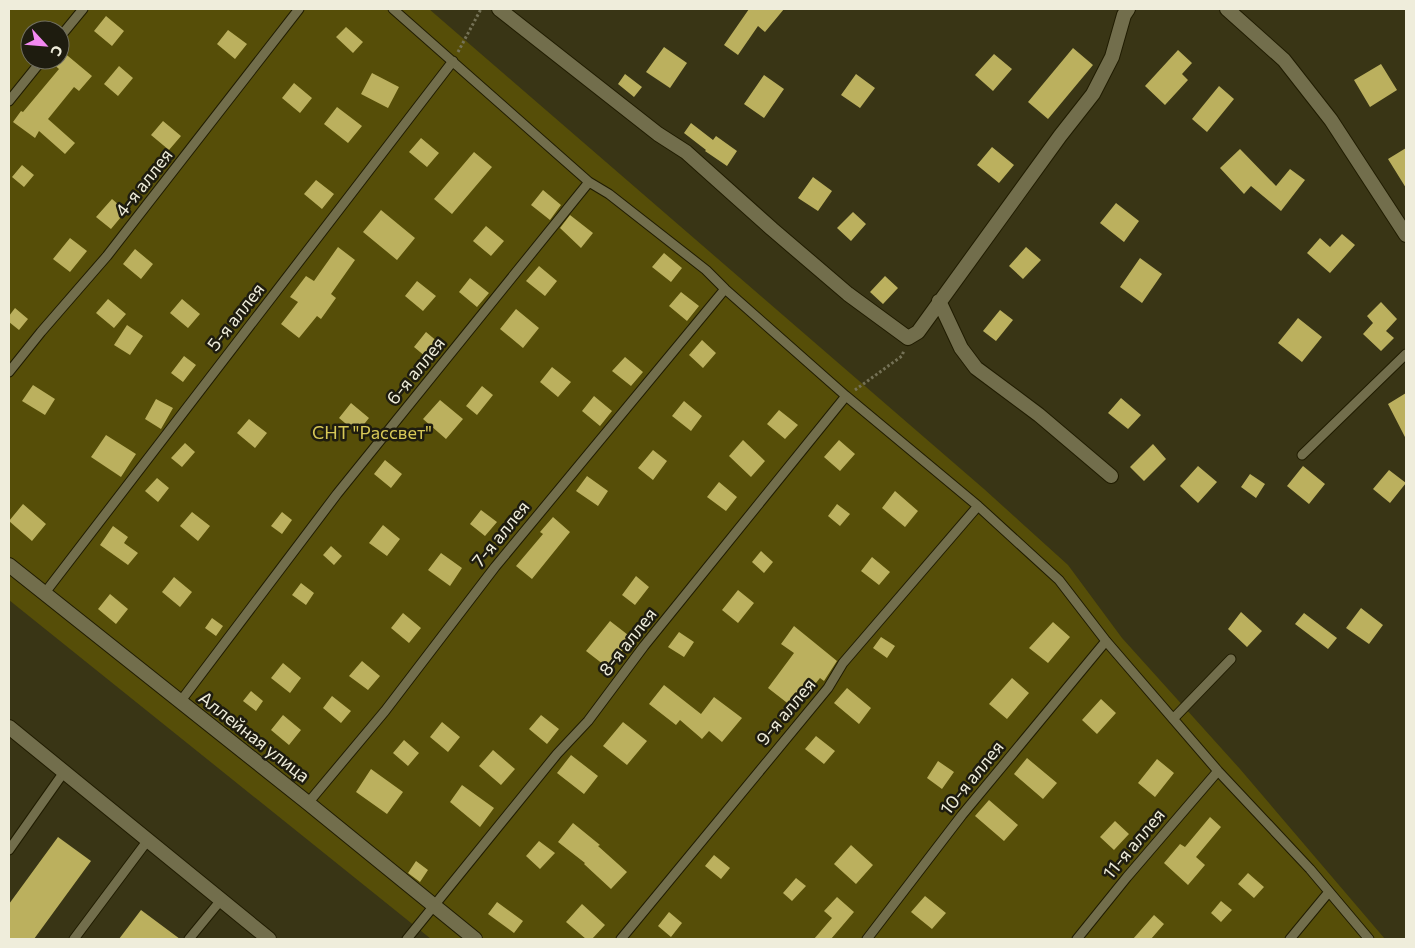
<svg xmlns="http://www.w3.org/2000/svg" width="1415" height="948" viewBox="0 0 1415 948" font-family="Commissioner,sans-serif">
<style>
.green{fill:#564e08;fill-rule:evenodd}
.building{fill:#bbb05e}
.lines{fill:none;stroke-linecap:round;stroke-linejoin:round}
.service-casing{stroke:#201c00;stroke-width:11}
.minor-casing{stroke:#201c00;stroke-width:16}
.tertiary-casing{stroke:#201c00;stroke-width:16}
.path{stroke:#757256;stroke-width:3;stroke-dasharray:2.5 2.5;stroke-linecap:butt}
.service{stroke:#726e4c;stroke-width:9}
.minor{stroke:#726e4c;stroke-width:14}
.tertiary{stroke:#726e4c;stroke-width:14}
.labels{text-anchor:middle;stroke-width:5;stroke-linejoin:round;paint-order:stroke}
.street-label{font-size:18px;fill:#efeddb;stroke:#1e1c0f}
.park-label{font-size:18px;fill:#d7c857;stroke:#1e1c0f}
</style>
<rect width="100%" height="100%" fill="#393515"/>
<path class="green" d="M9 9H429L984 489 1068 565 1122 638 1240 769 1385 939H431L9 600ZM30 30H60V60H30Z"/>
<path class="building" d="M749 9H784L765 32 758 26 738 55 724 45Z
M106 16 124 31 112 46 94 31Z
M346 27 363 42 353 53 336 37Z
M228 30 247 44 235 59 217 44Z
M664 47 687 63 670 88 646 72Z
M1073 48 1093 65 1048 119 1028 102Z
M1178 50 1192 63 1182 74 1188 80 1165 105 1145 86Z
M62 51 92 76 79 91 74 87 48 119 75 143 65 154 39 131 35 138 13 122 21 111 23 112 59 69 52 63 55 60H60V54Z
M994 54 1012 69 993 91 975 75Z
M1381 64 1397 90 1370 107 1354 80Z
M119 66 133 78 118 96 104 84Z
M372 73 399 87 388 108 361 94Z
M625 74 642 87 634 97 618 84Z
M856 74 875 88 860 108 841 95Z
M764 75 784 89 764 118 744 104Z
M294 83 312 98 300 113 282 98Z
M1219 86 1234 99 1207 132 1192 119Z
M337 107 362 126 348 143 324 124Z
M163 121 181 136 169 150 151 135Z
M691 123 713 140 716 136 737 151 727 166 705 151 706 150 684 133Z
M421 138 439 153 427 167 409 152Z
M992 147 1014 165 999 183 977 165Z
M1406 148V188L1388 159Z
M1240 149 1276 186 1290 169 1305 180 1281 211 1251 186 1244 194 1220 168Z
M474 152 492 167 452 214 434 199Z
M22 165 34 175 24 187 12 177Z
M813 177 832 191 818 211 798 198Z
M316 180 334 194 322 209 304 194Z
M543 190 561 205 550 220 531 205Z
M112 199 126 211 111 229 96 217Z
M1116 203 1139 221 1124 242 1100 223Z
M381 210 415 238 397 260 363 232Z
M853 212 866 224 851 241 837 228Z
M570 215 593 233 581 248 560 228Z
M486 226 504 241 491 256 473 241Z
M1342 234 1355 245 1330 273 1307 253 1320 238 1330 247Z
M70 238 87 251 70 272 53 259Z
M338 247 355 260 331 294 336 298 321 319 317 316 299 338 281 324 298 302 290 297 306 276 314 281Z
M1026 247 1041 260 1023 279 1009 266Z
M135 249 153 264 141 279 123 264Z
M664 253 682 268 671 282 652 267Z
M1140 258 1162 274 1142 303 1120 287Z
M539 266 557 281 545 296 526 281Z
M885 276 898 288 883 304 870 292Z
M470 278 489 293 477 307 459 292Z
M417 281 436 296 423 311 405 296Z
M681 292 699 306 687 321 669 306Z
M108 299 126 314 114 328 96 313Z
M182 299 200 314 188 328 170 313Z
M1381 302 1397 319 1386 331 1394 338 1381 351 1363 334 1373 323 1367 316Z
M15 308 28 319 19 330 9 322V316Z
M516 309 539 328 523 348 500 329Z
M1000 310 1013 320 996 341 983 331Z
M1298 318 1322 337 1302 362 1278 343Z
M127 325 143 336 130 355 114 345Z
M426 332 444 347 432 362 414 347Z
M702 340 716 353 703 368 689 355Z
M184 356 196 365 183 382 171 373Z
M625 357 643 372 631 386 612 371Z
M552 367 571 382 558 397 540 382Z
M33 385 55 399 45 415 22 401Z
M482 386 493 395 477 415 466 406Z
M1406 393V439L1388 404Z
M594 396 612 411 600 426 582 411Z
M1121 398 1141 415 1128 429 1108 413Z
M156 399 173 408 161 429 145 419Z
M440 400 463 419 446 439 423 419Z
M684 401 702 416 691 431 672 416Z
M351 403 369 418 357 433 339 418Z
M779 410 798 425 785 439 767 424Z
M249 419 267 433 255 448 237 433Z
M106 435 136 454 121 477 91 457Z
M743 440 765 461 751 477 729 456Z
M839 440 855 454 840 471 824 457Z
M185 443 195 452 182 467 171 458Z
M1153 444 1166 459 1144 481 1130 467Z
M653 450 667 461 653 480 638 468Z
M385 460 402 474 391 488 374 474Z
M1198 466 1217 482 1198 503 1180 486Z
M1303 466 1325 484 1309 504 1287 486Z
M1389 470 1406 483 1390 503 1373 489Z
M1250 474 1265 484 1256 498 1241 487Z
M587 476 608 491 598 506 576 491Z
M157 478 169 488 158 502 145 491Z
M719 482 737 497 726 511 707 497Z
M895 491 918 511 905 527 882 508Z
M23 504 46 524 32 541 9 521Z
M837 504 850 514 840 526 828 516Z
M481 510 497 522 485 536 470 524Z
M192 512 210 526 198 541 180 526Z
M282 512 292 520 282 534 271 526Z
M553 517 570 532 532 579 516 566 543 534 540 532Z
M383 525 400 539 387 556 369 543Z
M113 526 128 537 124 543 138 553 128 565 100 545Z
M331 546 342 556 334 565 323 555Z
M761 551 773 562 764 573 752 562Z
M441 553 462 568 450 586 428 570Z
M872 557 890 572 879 585 861 571Z
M636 576 649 587 635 605 622 595Z
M174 577 192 592 180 607 162 592Z
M301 583 314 593 306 605 292 595Z
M738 590 754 603 738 623 722 610Z
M110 594 128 609 116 624 98 609Z
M1361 608 1383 625 1369 644 1346 628Z
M1241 612 1262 631 1247 647 1228 629Z
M403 613 421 628 409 643 391 628Z
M1304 613 1337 638 1328 649 1295 624Z
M212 618 223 626 216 636 205 628Z
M610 621 632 638 608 668 586 651Z
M1053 622 1070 637 1048 663 1029 648Z
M794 626 837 661 824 681 820 678 795 709 768 688 794 653 781 644Z
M679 632 694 642 684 657 668 647Z
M881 637 895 646 887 658 873 648Z
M362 661 380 676 368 690 349 676Z
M283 663 301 678 290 693 271 678Z
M1012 678 1029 693 1007 719 989 704Z
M664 685 701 714 714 697 742 718 722 742 709 731 702 739 680 720 676 725 649 704Z
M847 688 871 708 859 724 834 703Z
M251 691 263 701 256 711 243 701Z
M332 696 351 711 341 723 323 708Z
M1101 699 1116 713 1097 734 1082 720Z
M283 715 301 730 289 745 271 730Z
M541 715 559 729 547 744 529 729Z
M442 722 460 737 448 752 430 737Z
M623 722 647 741 627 765 603 746Z
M816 736 835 751 824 764 805 749Z
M404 740 419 753 408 766 393 753Z
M493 750 515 769 501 785 479 766Z
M571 755 598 776 584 794 557 773Z
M1027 758 1057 783 1043 799 1014 774Z
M1157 759 1174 773 1155 797 1138 783Z
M938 761 954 772 942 789 927 778Z
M371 769 403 792 387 814 356 792Z
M462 785 494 808 480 827 450 802Z
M989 800 1018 825 1004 841 975 816Z
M1210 817 1221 827 1196 857 1205 865 1188 885 1164 863 1180 844 1185 847Z
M1115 821 1129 834 1114 850 1100 837Z
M573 823 600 845 598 846 627 872 611 889 584 864 585 863 558 842Z
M58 837 91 861 34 939H9V904Z
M539 841 555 853 540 869 526 856Z
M851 845 873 865 856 884 834 864Z
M714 855 730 868 721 879 705 866Z
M416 861 428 870 420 882 408 873Z
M1248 873 1264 887 1254 898 1238 884Z
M796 878 806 886 792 901 783 893Z
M925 896 946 913 932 929 911 912Z
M837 897 854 912 831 939H814L832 918 824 911Z
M1221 901 1232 910 1221 922 1211 913Z
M497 902 523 921 514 933 488 914Z
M582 904 605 925 592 939H586L566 922Z
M141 910 180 939H119Z
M669 912 682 923 671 937 658 926Z
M1154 915 1164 924 1151 939H1133Z"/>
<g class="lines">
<defs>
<path id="service" d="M393 9 589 182 609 194 706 270 725 289 846 396 978 506 1059 580 1106 641 1218 771 1310 869 1369 939
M60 37 83 9
M9 101 42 60
M9 372 41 332 107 256 299 9
M1302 455 1406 354
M44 594 453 61
M180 702 337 494 589 182
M1173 719 1231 659
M308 803 385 711 495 567 725 289
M9 850 64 772
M74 939 148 840
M189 939 221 900
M407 939 557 754 588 721 644 646 846 396
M621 939 828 688 843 663 978 506
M867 939 962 815 1106 641
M1077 939 1127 877 1218 771
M1290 939 1328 893"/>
<path id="minor" d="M499 9 658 134 686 152 772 229 848 294 908 338 918 332 1060 136 1093 94 1112 57 1124 15 1128 9
M939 301 961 348 976 368 1039 415 1111 476
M9 565 308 803 475 939"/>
<path id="tertiary" d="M1227 9 1284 60 1331 120 1406 235
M9 727 269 939"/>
</defs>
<use href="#service" class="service-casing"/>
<use href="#minor" class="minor-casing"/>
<use href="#tertiary" class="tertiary-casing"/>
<path class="path" d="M458 52 481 9
M855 390 902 356 904 350"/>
<use href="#service" class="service"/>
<use href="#minor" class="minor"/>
<use href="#tertiary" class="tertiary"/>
</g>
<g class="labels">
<g class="street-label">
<text transform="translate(144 183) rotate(-52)" y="6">4-я аллея</text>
<text transform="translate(236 317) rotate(-52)" y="6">5-я аллея</text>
<text transform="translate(416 371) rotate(-51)" y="6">6-я аллея</text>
<text transform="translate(501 534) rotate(-51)" y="6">7-я аллея</text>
<text transform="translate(628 642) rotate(-52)" y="6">8-я аллея</text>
<text transform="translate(786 712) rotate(-50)" y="6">9-я аллея</text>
<text transform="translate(254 737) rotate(38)" y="6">Аллейная улица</text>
<text transform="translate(972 778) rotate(-51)" y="6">10-я аллея</text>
<text transform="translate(1134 844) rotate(-50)" y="6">11-я аллея</text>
</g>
<g class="park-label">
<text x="372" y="439">СНТ "Рассвет"</text>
</g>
</g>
<rect width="1415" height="948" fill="none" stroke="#efeddb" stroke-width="20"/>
<g transform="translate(45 45) rotate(116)"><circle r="24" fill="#1e1c0f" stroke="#727061"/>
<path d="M0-4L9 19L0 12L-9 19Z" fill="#f389f1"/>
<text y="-8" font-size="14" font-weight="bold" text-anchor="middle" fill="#efeddb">С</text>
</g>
</svg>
